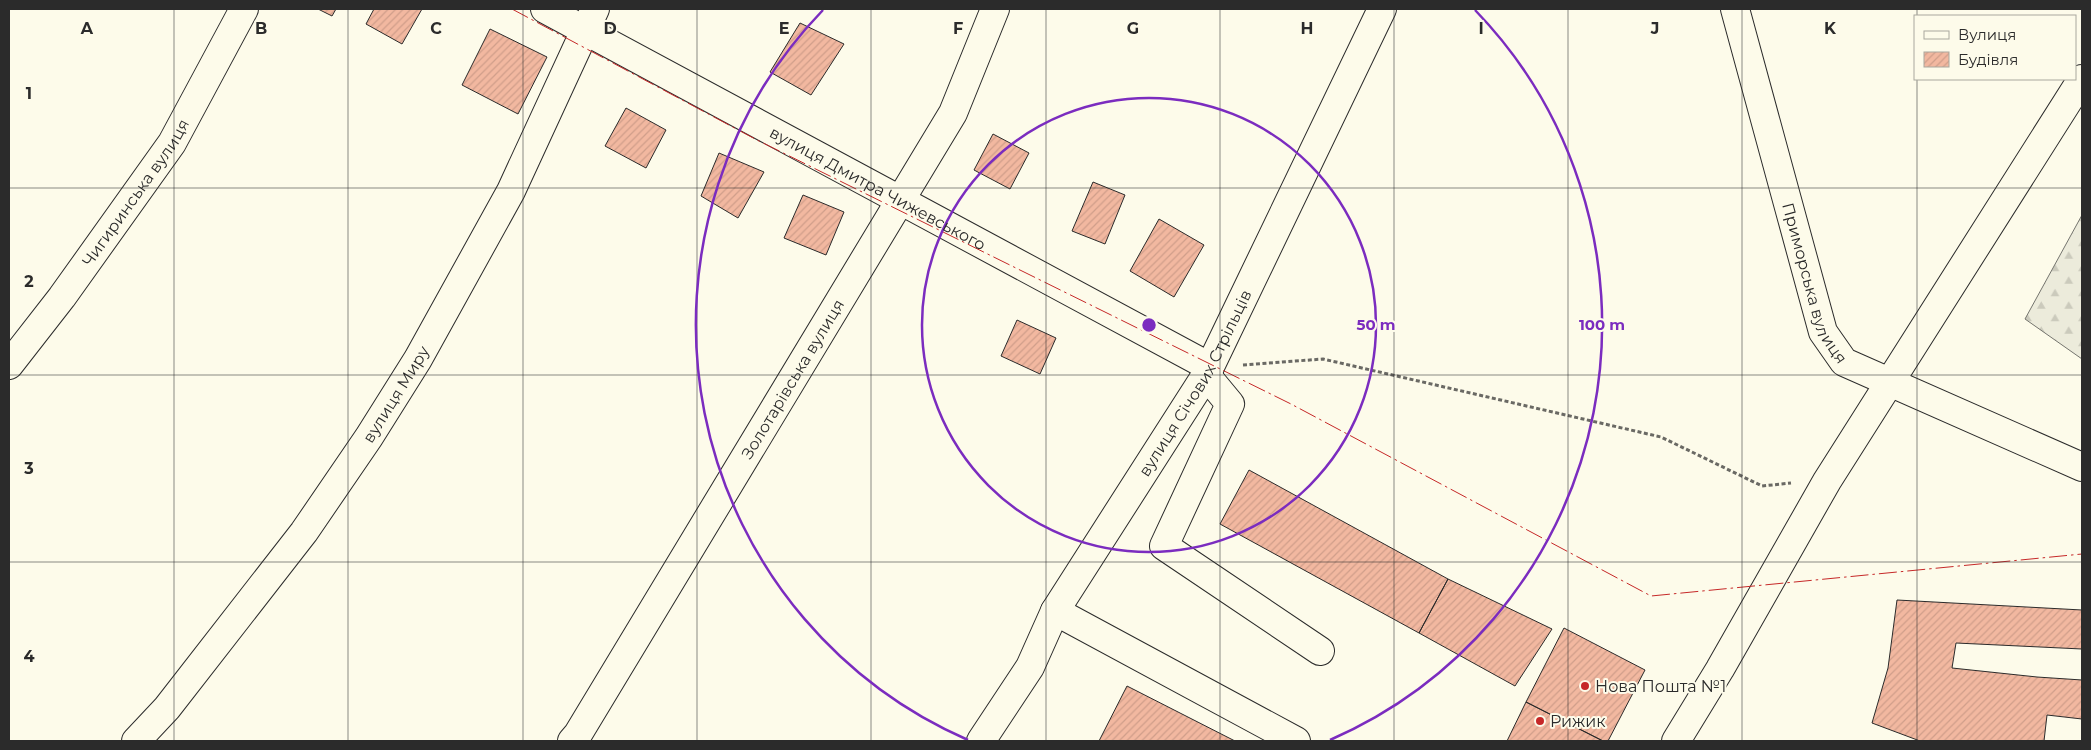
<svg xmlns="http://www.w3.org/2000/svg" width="2091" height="750" viewBox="0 0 2091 750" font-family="Montserrat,sans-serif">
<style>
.forest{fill:url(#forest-firs);stroke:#74746e}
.building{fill:url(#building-hatch);stroke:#2b2b2b}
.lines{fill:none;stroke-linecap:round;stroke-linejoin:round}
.minor-casing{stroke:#2b2b2b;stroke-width:30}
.major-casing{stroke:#2b2b2b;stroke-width:30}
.path{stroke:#6a6964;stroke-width:3;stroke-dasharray:4 2.5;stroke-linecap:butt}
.minor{stroke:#fdfbea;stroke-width:28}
.major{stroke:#fdfbea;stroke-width:28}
.power{stroke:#c62828;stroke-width:1;stroke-dasharray:18 4 2.5 4;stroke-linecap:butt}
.grid{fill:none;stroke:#2b2b2b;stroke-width:1;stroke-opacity:0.55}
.ring{fill:none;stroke:#7b2cbf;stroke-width:2.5}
.poi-dot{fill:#c62828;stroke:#fdfbea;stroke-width:2}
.labels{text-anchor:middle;stroke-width:4;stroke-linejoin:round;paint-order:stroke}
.street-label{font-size:16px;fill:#2b2b2b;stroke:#fdfbea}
.poi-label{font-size:16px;fill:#2b2b2b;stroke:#fdfbea;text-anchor:start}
.grid-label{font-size:16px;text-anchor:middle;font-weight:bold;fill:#2b2b2b;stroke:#fdfbea;stroke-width:4;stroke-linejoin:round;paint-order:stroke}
.centre{fill:#7b2cbf;stroke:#fdfbea;stroke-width:2.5}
.ring-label{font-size:15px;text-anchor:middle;font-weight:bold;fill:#7b2cbf;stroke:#fdfbea;stroke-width:4;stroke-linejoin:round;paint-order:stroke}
</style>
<defs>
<pattern id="forest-firs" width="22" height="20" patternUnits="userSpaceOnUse" patternTransform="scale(1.25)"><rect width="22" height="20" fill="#ecebdb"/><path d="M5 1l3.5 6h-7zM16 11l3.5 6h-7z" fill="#cbcabc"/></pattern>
<pattern id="building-hatch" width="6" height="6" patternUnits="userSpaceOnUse" patternTransform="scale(1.25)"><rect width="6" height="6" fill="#f2b8a0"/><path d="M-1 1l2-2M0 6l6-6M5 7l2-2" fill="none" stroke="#d09e8a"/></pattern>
</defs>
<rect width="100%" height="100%" fill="#fdfbea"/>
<path class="forest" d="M2082 215V359L2025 319Z"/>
<path class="building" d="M318 9H336L332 16Z
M374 9H422L402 44 366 24Z
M800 23 844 44 811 95 770 72Z
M490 29 547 57 518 114 462 85Z
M626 108 666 130 646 168 605 146Z
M993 134 1029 153 1010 189 974 170Z
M719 153 764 172 738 218 701 196Z
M1093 182 1125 195 1105 244 1072 231Z
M803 195 844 212 826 255 784 238Z
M1159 219 1204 245 1174 297 1130 271Z
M1017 320 1056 338 1040 374 1001 356Z
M1249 470 1448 579 1419 633 1220 524Z
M1448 579 1552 629 1515 686 1419 633Z
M1897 600 2082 610V649L1956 643 1952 668 2037 677 2082 680V719L2047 715 2044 741H1920L1872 723 1888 668Z
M1564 628 1645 670 1608 741H1603L1526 702Z
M1127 686 1235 741H1099Z
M1526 702 1603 741H1507Z"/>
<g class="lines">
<defs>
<g id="minor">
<path id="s1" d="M545 9 1210 367"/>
<path id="s2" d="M1735 9 1823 332 1844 362 2082 467"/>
<path id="s3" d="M9 365 62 297 172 143 244 9"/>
<path d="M1206 375 1230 404 1164 546 1320 651"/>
<path d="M1055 611 1296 741"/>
<path id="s4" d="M572 741 578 734 953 113 995 9"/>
<path id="s5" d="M981 741 1030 667 1055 611 1206 375 1382 9"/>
<path d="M1676 741 1720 669 1827 481 2082 79"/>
</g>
<g id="major">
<path id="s6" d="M136 741 167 708 304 532 369 437 418 359 511 191 595 9"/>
</g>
</defs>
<use href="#minor" class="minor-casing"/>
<use href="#major" class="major-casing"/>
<path class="path" d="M1243 365 1323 359 1661 437 1762 486 1791 483"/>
<use href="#minor" class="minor"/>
<use href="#major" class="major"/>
<path class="power" d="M512 9 757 140 1291 404 1651 596 2082 554"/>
</g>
<path class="grid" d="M174 9V741M348 9V741M523 9V741M697 9V741M871 9V741M1046 9V741M1220 9V741M1394 9V741M1568 9V741M1742 9V741M1917 9V16M1917 79V741M9 188H2082M9 375H2082M9 562H2082"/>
<g class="ring">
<circle cx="1149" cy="325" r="227"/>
<path d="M968 740A453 453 0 0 1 823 10M1475 10A453 453 0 0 1 1330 740"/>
</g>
<g class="poi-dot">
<circle cx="1585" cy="686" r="5"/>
<circle cx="1540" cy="721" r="5"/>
</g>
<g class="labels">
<g class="street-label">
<text dy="6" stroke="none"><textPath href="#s1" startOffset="378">вулиця Дмитра Чижевського</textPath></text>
<text dy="6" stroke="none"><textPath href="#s3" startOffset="214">Чигиринська вулиця</textPath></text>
<text dy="6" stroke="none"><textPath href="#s2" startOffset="286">Приморська вулиця</textPath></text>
<text dy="6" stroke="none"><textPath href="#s4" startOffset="424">Золотарівська вулиця</textPath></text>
<text dy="6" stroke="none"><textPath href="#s5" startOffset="418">вулиця Січових Стрільців</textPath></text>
<text dy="6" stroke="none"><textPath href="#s6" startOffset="434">вулиця Миру</textPath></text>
</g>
<g class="poi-label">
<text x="1595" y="692">Нова Пошта №1</text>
<text x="1550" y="727">Рижик</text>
</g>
</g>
<g class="grid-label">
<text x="87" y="34">A</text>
<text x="261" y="34">B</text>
<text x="436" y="34">C</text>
<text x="610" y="34">D</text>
<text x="784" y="34">E</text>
<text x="958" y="34">F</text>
<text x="1133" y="34">G</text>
<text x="1307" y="34">H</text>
<text x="1481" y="34">I</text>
<text x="1655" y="34">J</text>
<text x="1830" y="34">K</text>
<text x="29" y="99">1</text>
<text x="29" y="287">2</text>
<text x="29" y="474">3</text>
<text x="29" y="662">4</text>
</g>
<circle cx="1149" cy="325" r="8" class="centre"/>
<g class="ring-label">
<text x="1376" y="330">50 m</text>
<text x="1602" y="330">100 m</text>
</g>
<rect width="2091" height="750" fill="none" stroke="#2b2b2b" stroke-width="20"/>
<rect x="1914" y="15" width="162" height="65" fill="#fdfbea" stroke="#a9a89e"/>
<rect x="1924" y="31" width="25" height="8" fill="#fdfbea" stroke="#a9a89e"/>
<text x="1958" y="40" font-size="15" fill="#2b2b2b">Вулиця</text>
<rect x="1924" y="52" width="25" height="15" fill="url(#building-hatch)" stroke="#a9a89e"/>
<text x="1958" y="65" font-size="15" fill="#2b2b2b">Будівля</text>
</svg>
